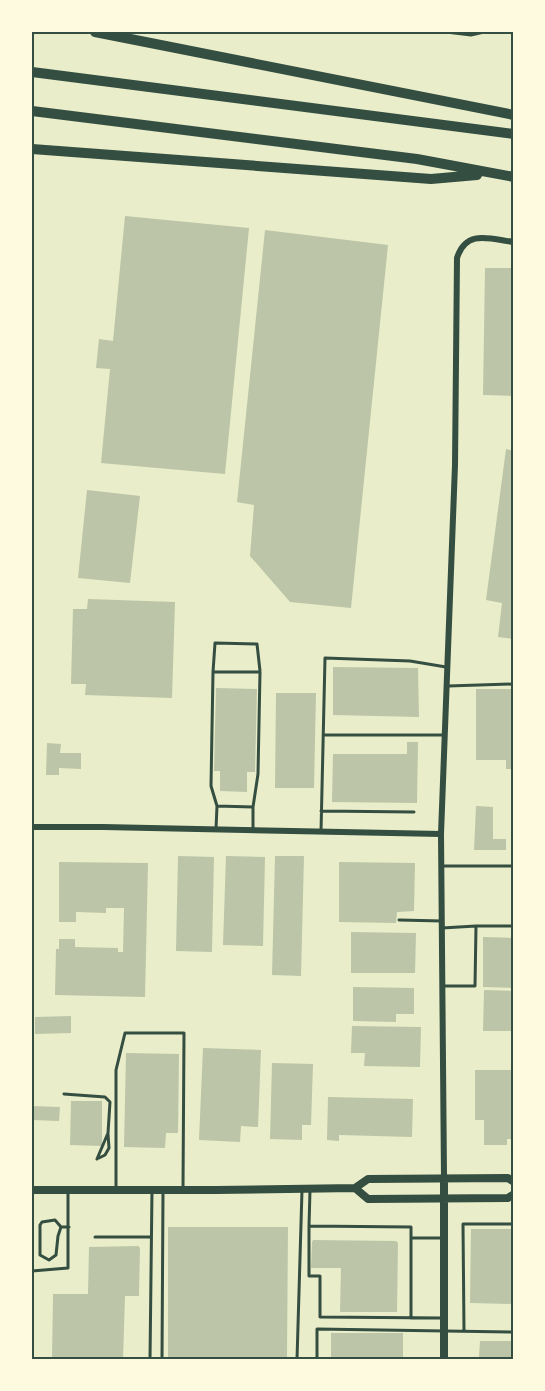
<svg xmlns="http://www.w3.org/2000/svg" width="545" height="1391" viewBox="0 0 545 1391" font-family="'Work Sans',sans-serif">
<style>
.building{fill:#bcc5a7}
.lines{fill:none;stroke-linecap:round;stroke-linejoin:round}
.service{stroke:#344e41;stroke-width:3}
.minor{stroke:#344e41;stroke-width:6}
.tertiary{stroke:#344e41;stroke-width:8}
.motorway{stroke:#344e41;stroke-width:10}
.neatline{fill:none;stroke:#344e41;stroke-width:2}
</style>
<rect width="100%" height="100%" fill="#e9edc9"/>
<path class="building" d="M125 216 249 228 225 474 101 463 110 369 96 368 99 339 113 341Z
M265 230 388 245 351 608 290 602 250 556 254 505 237 502Z
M485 268H514V396L483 395Z
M506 449 514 451V639L498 637 502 603 486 600Z
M87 490 140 496 130 583 78 578Z
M88 599 175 602 172 698 85 695 86 684H71L73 609H87Z
M333 667 418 668 419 717 333 715Z
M216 688 257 689 255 772H247V792L220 791V771H214Z
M476 689H514V769H506V760H476Z
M276 693H316L314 788H275Z
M407 742H418L417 803 332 802 333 754H407Z
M47 743 61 744 60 753H81V769L59 768V775H46Z
M476 806 493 807V839H506V850H474Z
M178 856 214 857 212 952 176 951Z
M226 856 265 857 263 946 223 945Z
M275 856H304L301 976 272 975Z
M59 862 148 863 145 997 55 995 56 949H59V939H75V947L118 948V952H123L124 908H106V913L76 912V922H59Z
M339 862 415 863 414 911 397 912 396 923 339 922Z
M351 932 416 933 415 973H351Z
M483 937 514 938V988L483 987Z
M353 987 414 988V1014H396V1022L353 1021Z
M484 990 514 991V1031H483Z
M71 1016V1033L35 1034V1017Z
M352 1026 421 1027 420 1067 364 1066 365 1053H351Z
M203 1048 261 1050 258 1127 241 1126 240 1142 199 1140Z
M126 1053 179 1054 178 1133H166L165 1148 124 1147Z
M272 1063 313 1064 311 1125H302V1140L270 1139Z
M475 1070H514V1139H507V1145H484V1120H475Z
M328 1097 413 1099 412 1137 339 1135V1141L327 1140Z
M71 1101H102V1146L70 1145Z
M32 1106 60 1107 59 1121 32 1120Z
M168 1227H288L287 1357 168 1360Z
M471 1229H514V1304L470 1303Z
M313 1240 396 1241 398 1243 397 1312H340L341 1268H311L312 1242Z
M138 1246 140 1248 139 1296H125L123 1360H52L53 1294H88L89 1247Z
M331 1333H403V1360H331Z
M480 1341H514V1360H485V1357H479Z"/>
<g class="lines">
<path class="service" d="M446 32 471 35 484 32
M213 672 215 643 257 644 260 671
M448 686 514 684
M323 735H444
M217 806 211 786 213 672H260L258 774 253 807
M321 811 414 812
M216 829 217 806 253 807V830
M321 832 325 658 410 661 446 667
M441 866H514
M399 920 442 921
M476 926H514
M442 928 476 926 475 986H443
M64 1094 105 1097 110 1102 108 1133 97 1159
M99 1158 105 1155 109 1148 108 1134
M116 1189V1070L125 1033H184L183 1188
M310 1190 309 1226 411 1227V1318
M309 1226V1276H320V1317L442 1318
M61 1227 58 1236 56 1255 49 1260 40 1255V1225L42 1222 55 1220 61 1227H69
M95 1237H151
M411 1238H442
M32 1271 68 1268V1190
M464 1331 463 1224H514
M150 1360 152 1190
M162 1360 163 1192
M297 1360 302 1190
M317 1360V1329L514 1332"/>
<path class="minor" d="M32 827H103L441 834
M444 1177 441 834 455 465 457 258C466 229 490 239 514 242"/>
<path class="tertiary" d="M355 1188 368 1199 508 1198 514 1194
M32 1190H216L355 1188 368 1179 508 1178 514 1182
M444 1360V1177"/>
<path class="motorway" d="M95 32 514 115
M32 72 514 134
M32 111 417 159 514 177
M32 149 431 179 477 175"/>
</g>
<rect width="545" height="1391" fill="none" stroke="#fefae0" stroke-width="66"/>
<rect x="33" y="33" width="479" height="1325" class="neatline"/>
</svg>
